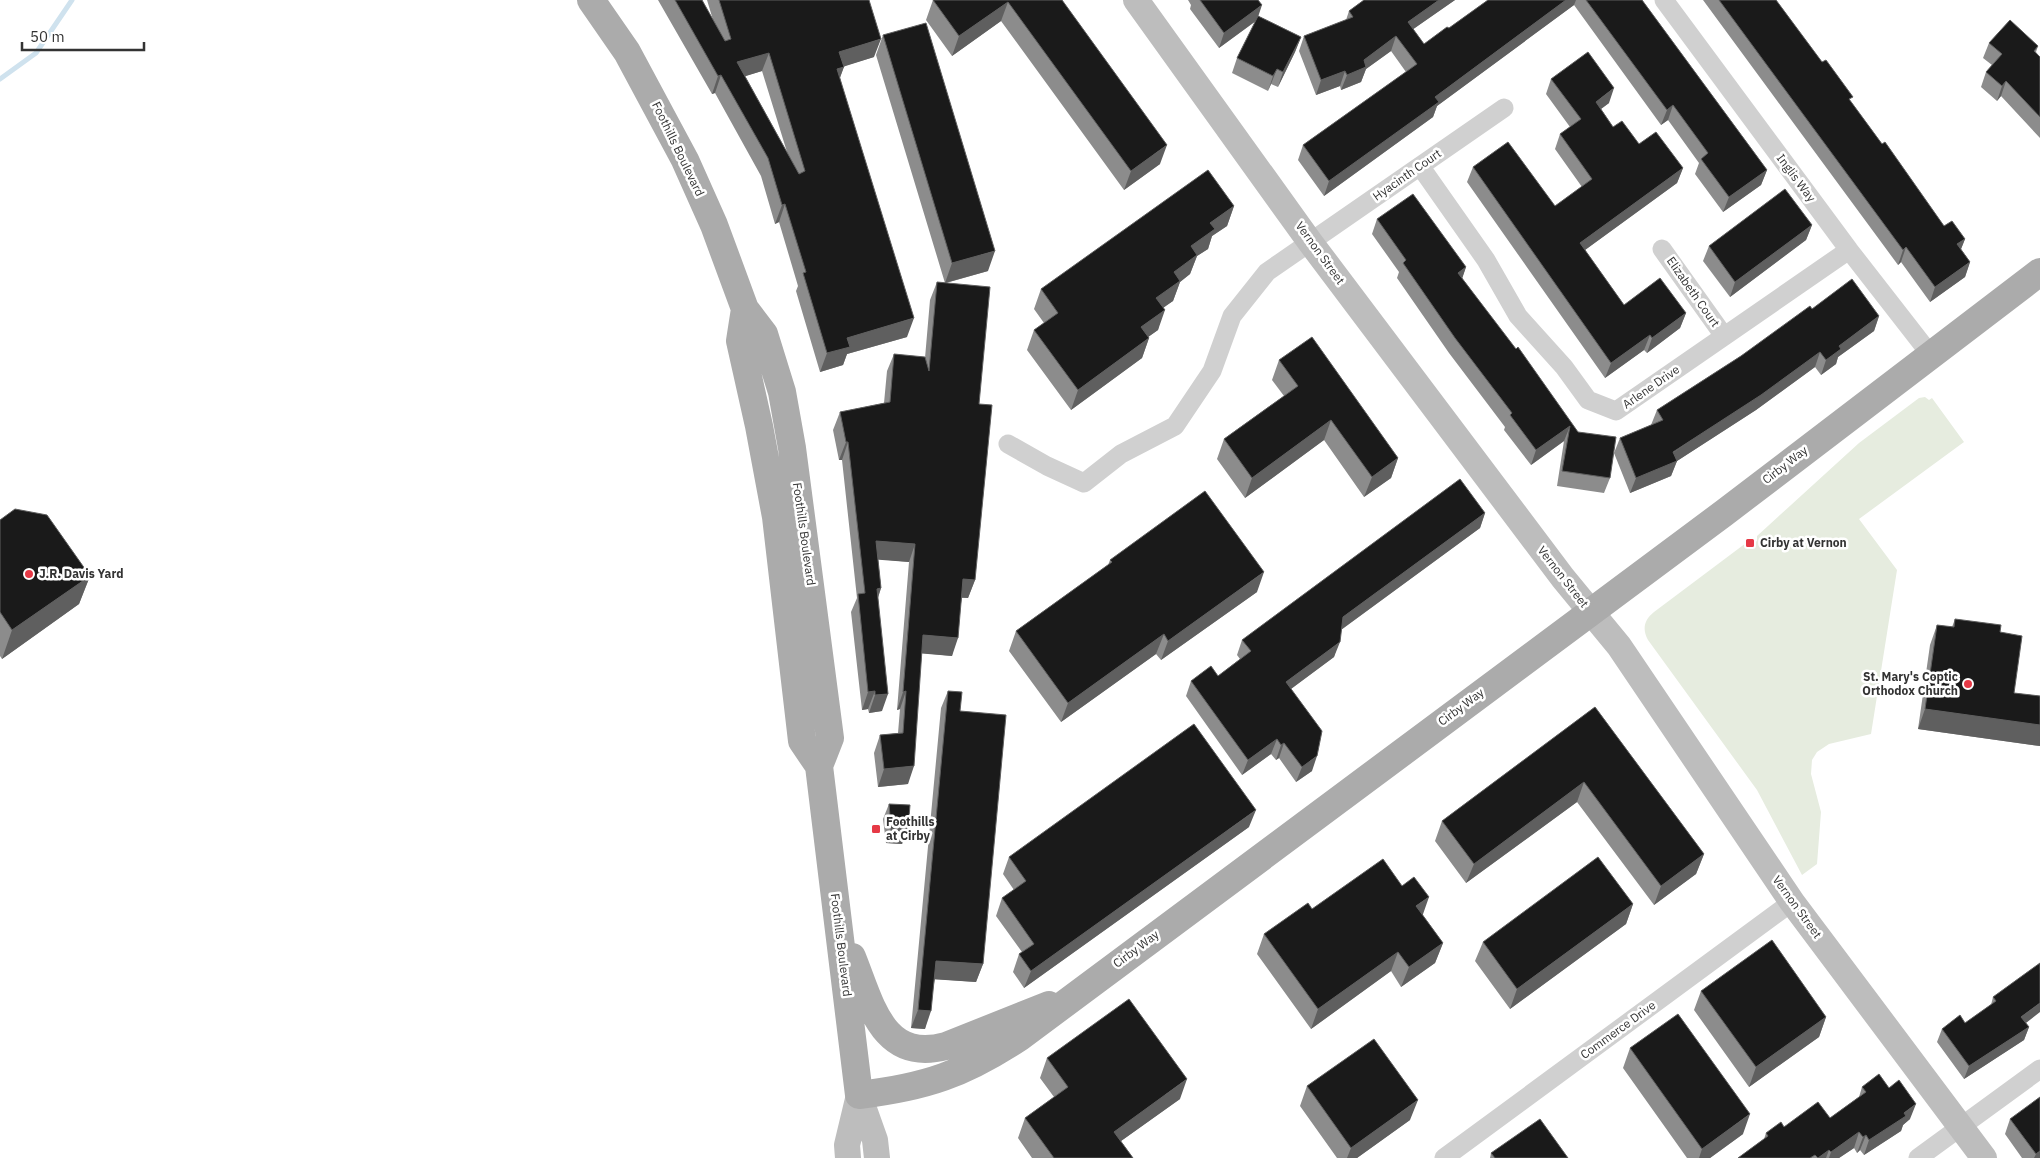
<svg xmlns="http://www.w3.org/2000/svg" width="2040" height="1158" viewBox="0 0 2040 1158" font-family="'IBM Plex Sans',sans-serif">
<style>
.green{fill:#e6ecdf}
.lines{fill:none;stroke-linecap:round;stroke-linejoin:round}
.stream{stroke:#cfe2ee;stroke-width:5}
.street{stroke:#d0d0d0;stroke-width:19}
.secondary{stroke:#bdbdbd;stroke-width:26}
.primary{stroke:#ababab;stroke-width:28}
.wall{fill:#8c8c8c;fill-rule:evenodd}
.shaded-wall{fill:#5f5f5f}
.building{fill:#1a1a1a;stroke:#5f5f5f;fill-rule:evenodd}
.poi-dot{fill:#e63946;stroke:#fff;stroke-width:2}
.labels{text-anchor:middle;stroke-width:5;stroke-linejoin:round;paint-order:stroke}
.street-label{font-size:12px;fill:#333;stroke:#fff}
.poi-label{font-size:12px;font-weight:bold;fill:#333;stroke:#fff;text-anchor:start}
</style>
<rect width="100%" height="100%" fill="#fff"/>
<path class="green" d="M1925 397 1929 400 1932 398 1964 442 1859 519 1897 570 1871 734 1829 744 1817 752 1812 760 1811 774 1821 812 1817 864 1802 875 1757 790 1648 640C1642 629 1644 620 1654 612L1746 543 1749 547 1757 541V536L1859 443 1919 398Z"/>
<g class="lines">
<path class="stream" d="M0 79 36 53 72 0"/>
<path class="street" d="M1664 0 1849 250 1930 354
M1420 166 1486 260 1518 316 1564 367 1588 400 1616 411 1849 250
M1662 249 1724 336
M1008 444 1047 466 1084 483 1121 454 1175 426 1212 371 1232 316 1267 272 1504 108
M1444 1158 1792 902
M1918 1158 2040 1069"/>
<path class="secondary" d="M1136 0 1310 242 1563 578 1619 646 1792 902 1984 1158
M859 1095 875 1140 877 1158
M848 1158 847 1145 859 1095"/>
<path class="primary" d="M591 0 627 52 685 160 714 225 745 309 764 334 782 392 792 448 830 738 819 766 859 1095C926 1087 964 1074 1020 1037L1724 513 2040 272
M745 309 740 341 759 426 776 517 802 741 819 766
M852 957C871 1004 882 1063 946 1046L1049 1005"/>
</g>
<path class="wall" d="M658 0H702L713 20 707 0H869L874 57 844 66 840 78 907 337 847 354 843 365 820 372 796 291 798 286 779 222 775 224 761 176 715 93 712 94ZM762 71 787 152 745 76Z
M933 0H1062L1160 164 1124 190 1001 21 952 56 926 20Z
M1188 0H1258V16L1301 37 1295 52 1278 87 1271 84 1268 91 1232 73 1237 58 1256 21 1219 48 1190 9 1191 5Z
M1364 0H1455L1413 29 1424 44 1449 28 1488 0H1642L1767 170 1761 185 1723 212 1695 174 1699 163 1668 120 1661 125 1574 5 1437 106 1433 117 1324 196 1298 160 1303 145 1406 72 1391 51 1366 69 1361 82 1341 90 1340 86 1316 95 1299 51 1304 36 1346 20 1349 11Z
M1703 0H1776L1882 144 1944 226 1965 239 1961 249 1970 262 1965 277 1930 302 1901 262 1898 265Z
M883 35 988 271 946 283 979 404 975 580 968 598H962L952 656 922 653 908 784 878 787 874 753 880 735 898 733 900 709 897 710 909 562 878 559 881 588 878 598 882 711 869 713 868 709 862 710 851 612 857 598 842 460H839L833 430 840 412 884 403 887 371 894 354 925 358 930 300 937 282 945 283 876 55Z
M1989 43 2038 46 2036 52 2040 57V138L2001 96 1997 101 1981 87 1986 72 1992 65 1983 58Z
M1551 79 1609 103 1601 109 1613 127 1639 144 1683 168 1677 183 1585 250 1624 305 1686 313 1680 328 1647 353 1644 350 1605 378 1467 182 1473 167 1555 206 1582 187 1555 149 1560 134 1570 127 1546 94Z
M1234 206 1227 226 1212 236 1208 249 1197 256 1190 274 1180 282 1173 301 1163 307 1158 330 1148 337 1149 338 1142 358 1071 410 1027 350 1034 330 1044 323 1034 309 1041 289Z
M1377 219 1466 267 1462 278 1610 478 1604 493 1557 486 1564 441 1531 465 1504 430 1505 427 1449 353 1397 278 1399 272 1372 234Z
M1812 225 1806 240 1730 297 1703 261 1709 246Z
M1812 309 1879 316 1874 331 1838 357 1836 364 1821 375 1815 367 1756 410 1677 461 1671 476 1630 493 1614 453 1620 438 1651 425 1657 410 1741 356Z
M1279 360 1398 458 1391 478 1364 497 1324 440 1245 498 1217 459 1224 439 1284 396 1272 380Z
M1485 513 1480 528 1341 630 1334 657 1291 689 1312 771 1296 782 1279 758 1276 760 1271 754 1242 775 1186 696 1191 681 1218 676 1240 659 1237 655 1242 640Z
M0 520 90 576 79 604 2 659 0 656Z
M1110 560 1257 592 1161 660 1156 654 1061 722 1009 651 1016 631 1108 565Z
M1955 619 2000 632 2014 693 2040 696V746L1918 729 1930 645 1937 625 1952 627Z
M948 691 960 711 983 964 976 982 935 979 925 1029 911 1028 941 708Z
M1595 707 1704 854 1696 874 1654 905 1577 802 1466 883 1435 841 1442 821Z
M889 804 908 829 902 844 886 843 883 819Z
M1249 827 1024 988 1013 972 1019 954 1022 952 996 916 1002 898 1014 890 1003 874 1009 857Z
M1633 904 1626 924 1510 1009 1475 961 1483 942Z
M1312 909 1422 914 1443 943 1435 963 1401 987 1391 971 1311 1029 1257 954 1264 934Z
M1701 991 1826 1017 1819 1037 1749 1087 1694 1010Z
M1993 997 2026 1023 2029 1027 2024 1040 1964 1079 1937 1042 1942 1029 1965 1023 1991 1005Z
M1630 1048 1743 1134 1710 1158H1687L1623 1068Z
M1047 1058 1180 1099 1121 1141 1133 1158H1032L1018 1138 1025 1118 1054 1097 1040 1078Z
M1307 1086 1410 1120 1357 1158H1337L1300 1106Z
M1862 1087 1910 1119 1903 1125 1901 1131 1864 1155 1860 1150 1857 1153 1854 1148 1839 1158H1738L1764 1139 1766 1133 1784 1127 1830 1118 1859 1097Z
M2010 1119 2040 1158H2022L2005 1134Z
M1491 1153 1568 1158H1490Z"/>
<path class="shaded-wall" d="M1439 0H1455L1402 37 1408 22Z
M1566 0H1576L1574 5 1437 106 1433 117 1324 196 1329 181 1435 97Z
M1008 2 1001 21 952 56 959 36Z
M1262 5 1257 20 1219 48 1224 33Z
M1396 36 1391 51 1366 69 1361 82 1341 90 1347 75 1364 60Z
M1301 37 1295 52 1278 87 1283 72Z
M881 39 874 57 833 70 839 52Z
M769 53 762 71 730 81 737 62Z
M844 67 837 85V69Z
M1277 69 1271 84 1268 91 1273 76Z
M1345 71 1340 86 1316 95 1321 80Z
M721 75 715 93 712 94 718 76Z
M2006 81 2001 96 1997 101 2002 86Z
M1614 88 1609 103 1590 117 1596 102Z
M1673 105 1668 120 1661 125 1667 110Z
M1167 145 1160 164 1124 190 1131 171Z
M1683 168 1677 183 1574 258 1580 243Z
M1767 170 1761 185 1723 212 1729 197Z
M785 204 779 222 775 224 782 205Z
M1234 206 1227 226 1212 236 1208 249 1197 256 1190 274 1180 282 1173 301 1149 318 1156 298 1191 246 1210 223Z
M1812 225 1806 240 1730 297 1735 282Z
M1965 239 1959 254 1957 244Z
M1906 247 1901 262 1898 265 1903 250Z
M995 251 988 271 945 283 952 263Z
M1970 262 1965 277 1930 302 1935 287Z
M1466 267 1461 282 1458 273Z
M1165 310 1158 330 1134 347 1141 327Z
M1686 313 1680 328 1647 353 1652 338Z
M1879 316 1874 331 1838 357 1836 364 1821 375 1826 360 1839 346Z
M914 318 907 337 847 354 843 365 820 372 827 353 847 338Z
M1650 335 1644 350 1605 378 1611 363Z
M1149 338 1142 358 1071 410 1078 390Z
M1820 352 1815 367 1756 410 1677 461 1671 476 1630 493 1636 478Z
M1331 420 1324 440 1245 498 1252 478Z
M1570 426 1564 441 1531 465 1536 450Z
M846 442H848L842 460H839Z
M1398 458 1391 478 1364 497 1372 477Z
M1485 513 1480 528 1338 632 1343 617Z
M876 541 915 544 909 562 869 559Z
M1264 572 1257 592 1161 660 1168 641Z
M90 576 79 604 2 659 12 630Z
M963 579 975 580 968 598 957 597Z
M881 588 875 606 877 589Z
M1164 634 1156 654 1061 722 1068 703Z
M923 635 958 638 952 656 916 653Z
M1340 642 1334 657 1280 697 1286 682Z
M875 691 868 709 862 710 868 692Z
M906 691 900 709 897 710 903 692Z
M888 694 882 711 869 713 875 695Z
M1925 709 2040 725V746L1918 729Z
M1277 739 1271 754 1242 775 1248 760Z
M1284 743 1279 758 1276 760 1281 745Z
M1317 756 1312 771 1296 782 1302 767Z
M914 766 908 784 878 787 884 769Z
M1584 782 1577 802 1466 883 1474 864Z
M1256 810 1249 827 1024 988 1031 971Z
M891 828 908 829 902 844 886 843Z
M1704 854 1696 874 1654 905 1661 886Z
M1429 897 1422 917 1416 906Z
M1633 904 1626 924 1510 1009 1517 989Z
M1443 943 1435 963 1401 987 1409 967Z
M1398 952 1391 971 1311 1029 1318 1009Z
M936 961 983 964 976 982 930 979Z
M2040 1003V1012L2017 1030 2021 1017Z
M918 1010 931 1011 925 1029 911 1028Z
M1826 1017 1819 1037 1749 1087 1756 1067Z
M2029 1027 2024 1040 1964 1079 1969 1066Z
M1187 1079 1180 1099 1107 1151 1114 1132Z
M1418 1100 1410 1120 1357 1158H1347L1351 1148Z
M1916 1104 1910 1119 1903 1125 1901 1131 1864 1155 1869 1140 1904 1113Z
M1750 1114 1743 1134 1710 1158H1699L1702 1149Z
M1859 1132 1854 1148 1839 1158H1829L1831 1152Z
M1866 1135 1860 1150 1857 1153 1863 1137Z
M1829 1150 1826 1158H1818Z
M2040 1151V1158H2034L2036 1154Z"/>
<path class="building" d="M675 0H702L725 41 731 39 719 0H869L881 39 839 52 844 67 837 69 914 318 847 338 850 347 827 353 803 273 806 272 785 204 782 205 768 158 721 75 718 76ZM769 53 805 171 799 174 737 62Z
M933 0H1062L1167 145 1131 171 1008 2 959 36Z
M1200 0H1258L1262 5 1224 33Z
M1364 0H1439L1408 22 1424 44 1447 27 1449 28 1488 0H1566L1435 97 1439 102 1329 181 1303 145 1417 64 1396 36 1364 60 1366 67 1347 75 1345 71 1321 80 1304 36 1353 17 1349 11Z
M1586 0H1642L1767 170 1729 197 1701 159 1708 153 1673 105 1667 110Z
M1719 0H1776L1822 62 1826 60 1853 97 1849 99 1882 144 1885 142 1944 226 1952 221 1965 239 1957 244 1970 262 1935 287 1906 247 1903 250Z
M1258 16 1301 37 1283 72 1277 69 1273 76 1237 58Z
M2010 20 2038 46 2034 51 2040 57V117L2006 81 2002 86 1986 72 2002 54 1989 43Z
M926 23 995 251 952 263 883 35Z
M1588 52 1614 88 1596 102 1613 127 1622 121 1639 144 1656 132 1683 168 1580 243 1624 305 1660 278 1686 313 1652 338 1650 335 1611 363 1473 167 1508 142 1555 206 1592 179 1560 134 1581 119 1551 79Z
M1208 170 1234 206 1210 223 1215 229 1191 246 1197 255 1174 272 1180 281 1156 298 1165 310 1141 327 1149 338 1078 390 1034 330 1058 313 1041 289Z
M1785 189 1812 225 1735 282 1709 246Z
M1413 194 1466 267 1458 273 1516 349 1518 347 1578 432 1616 437 1610 478 1562 471 1570 426 1536 450 1510 415 1512 413 1455 338 1403 263 1406 260 1377 219Z
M1852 279 1879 316 1839 346 1841 349 1826 360 1820 352 1761 395 1673 452 1677 461 1636 478 1620 438 1663 420 1657 410 1741 356 1810 306 1812 309Z
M937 282 990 287 979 404 992 405 975 580 963 579 958 638 923 635 914 766 884 769 880 735 903 733 906 691 903 692 915 544 876 541 881 588 877 589 888 694 875 695V691L868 692 858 594 865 593 848 442H846L840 412 890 402 894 354 925 357 929 371Z
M1312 337 1398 458 1372 477 1331 420 1252 478 1224 439 1298 386 1279 360Z
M1460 479 1485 513 1343 617 1340 642 1286 682 1322 731 1317 756 1302 767 1284 743 1281 745 1277 739 1248 760 1191 681 1211 666 1218 676 1251 651 1242 640Z
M1205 491 1264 572 1168 641 1164 634 1068 703 1016 631 1112 562 1110 560Z
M15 509 47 515 90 576 12 630 0 612V520Z
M1955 619 2001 625 2000 632 2022 636 2014 693 2040 696V725L1925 709 1937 625 1954 627Z
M948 691 962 692 960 711 1006 715 983 964 936 961 931 1011 918 1010Z
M1595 707 1704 854 1661 886 1584 782 1474 864 1442 821Z
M1194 724 1256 810 1031 971 1019 954 1034 944 1002 898 1026 881 1009 857Z
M889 804 910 805 908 829 891 828Z
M1598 857 1633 904 1517 989 1483 942Z
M1383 859 1402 886 1414 877 1429 897 1416 906 1443 943 1409 967 1398 952 1318 1009 1264 934 1308 903 1312 909Z
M1772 940 1826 1017 1756 1067 1701 991Z
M2040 963V1003L2021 1017 2029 1027 1969 1066 1942 1029 1960 1015 1965 1023 1996 1001 1993 997Z
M1129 999 1187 1079 1114 1132 1133 1158H1054L1025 1118 1068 1087 1047 1058Z
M1678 1014 1750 1114 1702 1149 1630 1048Z
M1374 1039 1418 1100 1351 1148 1307 1086Z
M1879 1074 1889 1088 1899 1080 1916 1104 1904 1113 1906 1116 1869 1140 1866 1135 1863 1137 1859 1132 1831 1152 1829 1150 1818 1158 1815 1155 1810 1158H1738L1768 1136 1766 1133 1781 1122 1784 1127 1818 1102 1830 1118 1866 1092 1862 1087Z
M2040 1097V1151L2036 1154 2010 1119Z
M1540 1119 1568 1158H1495L1491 1153Z"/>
<g class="poi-dot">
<rect x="1745" y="538" width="10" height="10" rx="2.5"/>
<circle cx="29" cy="574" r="5"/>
<circle cx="1968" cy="684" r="5"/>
<rect x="871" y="824" width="10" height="10" rx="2.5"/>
</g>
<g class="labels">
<g class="street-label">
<text transform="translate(678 149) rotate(64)" y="4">Foothills Boulevard</text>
<text transform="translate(1407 175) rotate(-35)" y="4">Hyacinth Court</text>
<text transform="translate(1796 178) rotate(53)" y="4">Inglis Way</text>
<text transform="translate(1320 253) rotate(54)" y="4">Vernon Street</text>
<text transform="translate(1693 292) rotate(55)" y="4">Elizabeth Court</text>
<text transform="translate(1651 387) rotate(-35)" y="4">Arlene Drive</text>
<text transform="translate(1785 465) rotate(-38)" y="4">Cirby Way</text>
<text transform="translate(804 534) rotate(82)" y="4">Foothills Boulevard</text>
<text transform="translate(1563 577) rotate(52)" y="4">Vernon Street</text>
<text transform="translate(1461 707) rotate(-37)" y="4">Cirby Way</text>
<text transform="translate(1797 907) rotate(54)" y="4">Vernon Street</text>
<text transform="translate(841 945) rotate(83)" y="4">Foothills Boulevard</text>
<text transform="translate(1136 949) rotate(-37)" y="4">Cirby Way</text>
<text transform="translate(1618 1030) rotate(-36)" y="4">Commerce Drive</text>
</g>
<g class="poi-label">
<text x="1760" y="547">Cirby at Vernon</text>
<text x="39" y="578">J.R. Davis Yard</text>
<text x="1958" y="681" text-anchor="end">St. Mary's Coptic<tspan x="1958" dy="14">Orthodox Church</tspan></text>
<text x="886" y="826">Foothills<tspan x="886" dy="14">at Cirby</tspan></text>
</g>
</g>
<path d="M22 42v8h122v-8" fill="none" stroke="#333333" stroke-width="2.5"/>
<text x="30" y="42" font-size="15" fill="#333333" stroke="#ffffff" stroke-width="4" paint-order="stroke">50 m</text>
</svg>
